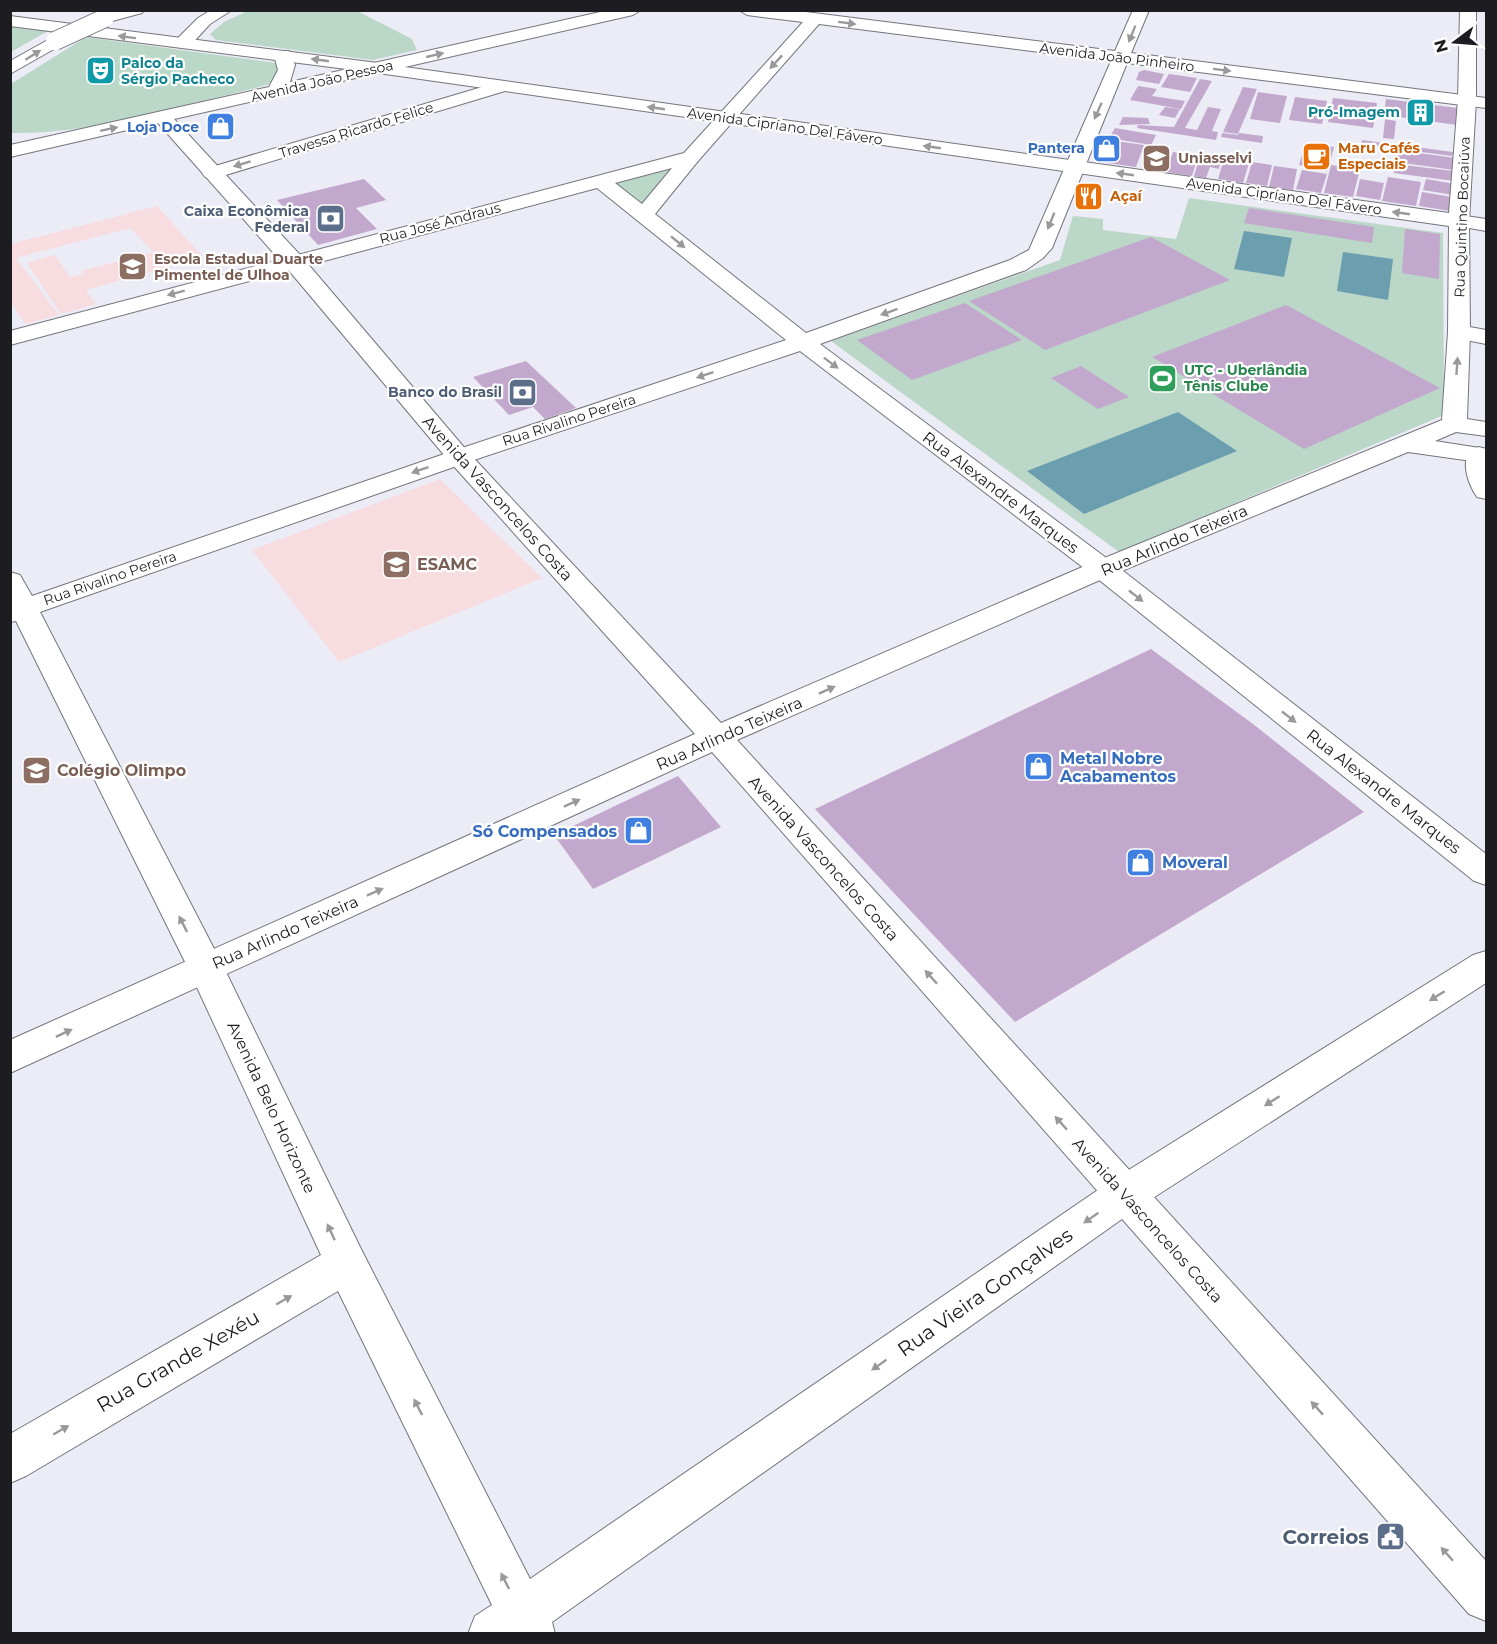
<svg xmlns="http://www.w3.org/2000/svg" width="1497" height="1644" viewBox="0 0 1497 1644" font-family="Montserrat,sans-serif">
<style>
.education{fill:#f7dce0}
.green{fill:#bad7c7}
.water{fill:#6b9eaf}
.building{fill:#c3a8cd}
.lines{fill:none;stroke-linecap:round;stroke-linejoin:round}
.minor-casing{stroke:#74747d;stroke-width:2}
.tertiary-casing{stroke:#74747d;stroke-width:2}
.secondary-casing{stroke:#74747d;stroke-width:2}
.minor{fill:#fff;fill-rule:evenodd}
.tertiary{fill:#fff;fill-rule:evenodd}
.secondary{fill:#fff;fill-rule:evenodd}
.secondary-bridge-casing{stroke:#74747d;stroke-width:20;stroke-linecap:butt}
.secondary-bridge{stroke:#fff;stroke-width:18}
.oneway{fill:#99999b}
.labels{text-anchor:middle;stroke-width:4.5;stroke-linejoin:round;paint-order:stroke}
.far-street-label{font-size:14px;fill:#1d1d21;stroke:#fff}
.far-culture-label{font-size:14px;font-weight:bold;fill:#0d838f;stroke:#fff;text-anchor:start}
.far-shop-label{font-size:14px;font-weight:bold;fill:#366cbe;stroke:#fff;text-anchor:end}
.far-food-label{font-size:14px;font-weight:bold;fill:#c56008;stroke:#fff;text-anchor:start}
.far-education-label{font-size:14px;font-weight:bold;fill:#785e54;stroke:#fff;text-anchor:start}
.far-service-label{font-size:14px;font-weight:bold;fill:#4e5e75;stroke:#fff;text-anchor:end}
.far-leisure-label{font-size:14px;font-weight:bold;fill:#27864d;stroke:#fff;text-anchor:start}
.street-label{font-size:16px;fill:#1d1d21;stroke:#fff}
.education-label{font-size:16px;font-weight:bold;fill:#785e54;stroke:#fff;text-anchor:start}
.shop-label{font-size:16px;font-weight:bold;fill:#366cbe;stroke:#fff;text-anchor:start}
.near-street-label{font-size:20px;fill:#1d1d21;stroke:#fff}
.near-service-label{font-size:20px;font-weight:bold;fill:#4e5e75;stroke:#fff;text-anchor:end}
</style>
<rect width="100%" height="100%" fill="#ececf6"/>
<path class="education" d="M157 206 203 257 86 290 96 304 61 314 27 263 55 255 70 277 83 274 81 271 153 252 130 228 16 258 59 315 25 324 11 302V244Z
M440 479 542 578 339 662 252 550Z"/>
<path class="green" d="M250 10 357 11 412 39 417 50 373 60 216 40 210 34 224 22Z
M10 21 55 27 11 52Z
M86 37 284 64 280 76 267 85C183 105 97 134 11 133V84Z
M683 164 644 207 607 178Z
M1189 198 1443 233 1444 415 1119 552 831 341 1060 260 1073 216 1103 219V230L1176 239Z"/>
<path class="water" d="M1244 231 1292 238 1284 277 1234 269Z
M1343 252 1393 259 1388 300 1337 291Z
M1178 412 1237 451 1084 514 1027 471Z"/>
<path class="building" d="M1144 70 1164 74 1159 84 1136 80 1139 72Z
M1169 74 1197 78 1190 92 1161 87Z
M1200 79 1212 81 1185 128 1197 130 1208 107 1221 109 1212 131 1218 132 1216 140 1137 128 1138 125 1174 127Z
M1138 86 1157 89 1152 96 1185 101 1181 109 1130 100Z
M1243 87 1257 89 1238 134 1223 132Z
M1258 92 1287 96 1280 123 1250 119Z
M1295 97 1327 101 1322 124 1289 120Z
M1333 98 1377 103 1373 128 1328 122Z
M1386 99 1458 108 1457 125 1384 115Z
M1165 107 1180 109 1175 118 1159 115Z
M1123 117 1148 118 1150 124 1119 125Z
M1385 119 1396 121 1394 139 1383 138Z
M1115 128 1156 135 1151 145 1109 138Z
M1222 133 1238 135 1239 133 1263 136 1262 143 1221 137Z
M1108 140 1144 145 1136 167 1099 162Z
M1362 140 1453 152 1452 156 1361 144Z
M1306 143 1334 147 1328 169 1299 165Z
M1148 148 1171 152 1166 168 1142 164Z
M1397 150 1455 158 1454 170 1396 162Z
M1173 152 1198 156 1192 176 1166 172Z
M1200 156 1221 159 1219 169 1210 167 1206 178 1194 176Z
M1224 159 1249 163 1243 183 1218 179Z
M1252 162 1272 165 1267 186 1246 183Z
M1395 164 1454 171V181L1394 173Z
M1331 165 1360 169 1353 197 1324 193Z
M1274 166 1297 169 1293 190 1269 187Z
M1302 170 1327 174 1321 193 1296 189Z
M1388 177 1421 182 1416 206 1382 201Z
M364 179 386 200 356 208 377 229 318 245 277 200Z
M1360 179 1384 183 1380 200 1356 196Z
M1426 179 1455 184 1453 195 1423 190Z
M1422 192 1452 197 1450 211 1419 206Z
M1249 208 1374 227 1372 243 1244 223Z
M1405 229 1440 234 1439 279 1402 273Z
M1151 237 1230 280 1045 350 969 301Z
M965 303 1022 340 912 380 857 340Z
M1286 305 1440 388 1304 449 1152 357Z
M526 361 576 408 545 419 533 407 509 415 473 377Z
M1081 366 1129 397 1098 409 1051 378Z
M1151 649 1253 724 1364 812 1015 1022 815 809Z
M678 776 721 827 593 889 554 835Z"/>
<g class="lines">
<defs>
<path id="minor" d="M739 10H790L1115 51 1133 10H1149L1131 53 1486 98V108L1127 63 1052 248 1043 258 1026 270 820 344 1113 563 1486 854V885L1474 881 1093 575 800 351 468 462 40 612 224 968 361 1249 530 1579 1111 1181 1473 955 1486 951V983L1139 1207 552 1622 555 1634H468L475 1616 492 1605 338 1291 26 1476 10 1483V1434L321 1255 188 968 16 621 10 622V572L20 575 32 596 450 452 786 340 597 188 10 345V331L684 153 803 22 747 15ZM819 24 1111 61 1029 250 1010 260 806 333 655 214 698 161ZM672 168 642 204 615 183Z
M10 16 378 63 384 64 387 68 384 72 378 73 10 26Z
M499 82 505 83 508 87 505 91 219 177H205L202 173 205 169Z
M1459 215 1486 219V231L1452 225 1449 221 1452 217Z
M1459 325 1486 330V344L1451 337 1448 332 1451 327Z
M1479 447 1486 449V499L1477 497C1468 484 1461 463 1470 450Z"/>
<path id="tertiary" d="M609 10H641L633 15 405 67 1449 213 1458 100 1460 10H1476V100L1469 221 1470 332 1467 419 1486 422V436L1456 432 1435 441 1486 449V463L1408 452 1100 580 737 740 1486 1561V1621L1469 1614 712 752 10 1073V1040L695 734 450 462 286 267 158 123 10 157V145L269 87 278 70 274 55 277 51H289L295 65 290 82ZM378 73 1449 226 1448 332 1442 420 1080 568 721 723 468 452 302 257 174 119Z"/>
<path id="secondary" d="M115 10H144L142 13 105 23 97 18 99 15Z
M211 10H232L210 24 189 47H177L175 43 177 39 198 18Z
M55 36 61 37 63 41 61 45 10 74V61Z"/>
</defs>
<use href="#minor" class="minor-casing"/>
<use href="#tertiary" class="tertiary-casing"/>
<use href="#secondary" class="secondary-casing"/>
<use href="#minor" class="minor"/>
<use href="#tertiary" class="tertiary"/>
<use href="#secondary" class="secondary"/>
<defs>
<path id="secondary-bridge" d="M55 41 105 18"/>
</defs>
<use href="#secondary-bridge" class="secondary-bridge-casing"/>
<use href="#secondary-bridge" class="secondary-bridge"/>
</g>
<defs><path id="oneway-solid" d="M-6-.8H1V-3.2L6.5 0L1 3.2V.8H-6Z" transform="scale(1.5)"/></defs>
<g class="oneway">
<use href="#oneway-solid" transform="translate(847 23) rotate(7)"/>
<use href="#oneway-solid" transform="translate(1132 34) rotate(112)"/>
<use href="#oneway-solid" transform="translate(127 37) rotate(-173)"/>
<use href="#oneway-solid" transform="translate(33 55) rotate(-32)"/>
<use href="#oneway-solid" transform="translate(435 55) rotate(-13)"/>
<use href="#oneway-solid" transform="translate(320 60) rotate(-172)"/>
<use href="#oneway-solid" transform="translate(776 62) rotate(133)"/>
<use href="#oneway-solid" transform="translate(1222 70) rotate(7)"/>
<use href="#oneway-solid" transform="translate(656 108) rotate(-172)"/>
<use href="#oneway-solid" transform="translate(1098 111) rotate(114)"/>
<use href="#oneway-solid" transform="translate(109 129) rotate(-12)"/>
<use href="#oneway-solid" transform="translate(932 147) rotate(-172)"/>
<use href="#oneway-solid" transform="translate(242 164) rotate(163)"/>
<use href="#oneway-solid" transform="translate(1125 174) rotate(-172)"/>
<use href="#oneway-solid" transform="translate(1401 213) rotate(-172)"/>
<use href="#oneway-solid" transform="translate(1051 221) rotate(112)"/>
<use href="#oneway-solid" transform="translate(678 242) rotate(39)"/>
<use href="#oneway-solid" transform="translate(176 293) rotate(165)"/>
<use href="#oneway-solid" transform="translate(889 312) rotate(160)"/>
<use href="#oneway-solid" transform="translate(831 363) rotate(37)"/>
<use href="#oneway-solid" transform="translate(1457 366) rotate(-86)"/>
<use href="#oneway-solid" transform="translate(705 375) rotate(162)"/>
<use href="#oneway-solid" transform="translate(420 470) rotate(161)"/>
<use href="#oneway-solid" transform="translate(1136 596) rotate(38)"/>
<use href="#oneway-solid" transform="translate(827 690) rotate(-24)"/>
<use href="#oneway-solid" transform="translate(1289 717) rotate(38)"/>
<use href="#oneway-solid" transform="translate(572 803) rotate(-24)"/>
<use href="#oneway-solid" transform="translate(375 892) rotate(-24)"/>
<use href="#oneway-solid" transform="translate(183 924) rotate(-117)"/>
<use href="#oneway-solid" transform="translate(931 977) rotate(-132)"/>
<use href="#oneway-solid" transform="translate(1437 996) rotate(148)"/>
<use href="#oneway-solid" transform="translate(64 1033) rotate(-25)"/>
<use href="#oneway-solid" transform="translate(1272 1101) rotate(148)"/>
<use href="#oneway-solid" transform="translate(1061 1123) rotate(-132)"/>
<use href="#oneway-solid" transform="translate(1091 1218) rotate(145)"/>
<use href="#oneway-solid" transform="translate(331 1232) rotate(-115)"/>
<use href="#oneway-solid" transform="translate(284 1300) rotate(-30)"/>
<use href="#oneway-solid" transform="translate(879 1365) rotate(145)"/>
<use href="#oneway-solid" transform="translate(418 1407) rotate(-117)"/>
<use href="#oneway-solid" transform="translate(1317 1408) rotate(-132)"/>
<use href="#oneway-solid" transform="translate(61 1430) rotate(-30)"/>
<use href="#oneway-solid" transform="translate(1447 1554) rotate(-132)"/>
<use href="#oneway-solid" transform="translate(505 1581) rotate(-117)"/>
</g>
<defs>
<symbol id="theatre-square" viewBox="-11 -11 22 22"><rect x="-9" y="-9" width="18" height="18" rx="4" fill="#0f9aa8" stroke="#fff"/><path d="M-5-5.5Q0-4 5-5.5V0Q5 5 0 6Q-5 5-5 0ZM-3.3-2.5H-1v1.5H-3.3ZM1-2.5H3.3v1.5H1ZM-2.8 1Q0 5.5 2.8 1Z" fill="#fff"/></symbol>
<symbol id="building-square" viewBox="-11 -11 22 22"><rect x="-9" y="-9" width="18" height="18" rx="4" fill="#0f9aa8" stroke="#fff"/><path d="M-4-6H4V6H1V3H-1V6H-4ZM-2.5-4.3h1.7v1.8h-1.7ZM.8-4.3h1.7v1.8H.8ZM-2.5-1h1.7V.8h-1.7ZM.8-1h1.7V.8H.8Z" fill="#fff"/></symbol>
<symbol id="shop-square" viewBox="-11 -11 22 22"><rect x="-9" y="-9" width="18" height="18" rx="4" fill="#3f7fe0" stroke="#fff"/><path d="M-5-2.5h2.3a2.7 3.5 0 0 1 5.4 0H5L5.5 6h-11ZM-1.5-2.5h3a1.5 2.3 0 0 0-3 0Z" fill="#fff"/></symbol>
<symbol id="cafe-square" viewBox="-11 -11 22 22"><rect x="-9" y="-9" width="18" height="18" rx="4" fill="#e8710a" stroke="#fff"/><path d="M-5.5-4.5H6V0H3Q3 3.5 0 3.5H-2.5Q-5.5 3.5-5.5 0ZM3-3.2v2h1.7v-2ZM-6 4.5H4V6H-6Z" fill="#fff"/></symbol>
<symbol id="university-square" viewBox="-11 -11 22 22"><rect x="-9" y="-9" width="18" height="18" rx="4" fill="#8d6e63" stroke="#fff"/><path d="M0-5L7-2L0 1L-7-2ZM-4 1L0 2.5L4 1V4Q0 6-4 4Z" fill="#fff"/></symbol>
<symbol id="restaurant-square" viewBox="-11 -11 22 22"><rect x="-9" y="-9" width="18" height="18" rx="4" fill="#e8710a" stroke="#fff"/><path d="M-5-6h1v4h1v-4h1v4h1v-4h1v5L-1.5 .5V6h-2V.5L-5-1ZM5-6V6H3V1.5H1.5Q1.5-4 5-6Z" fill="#fff"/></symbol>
<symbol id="bank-square" viewBox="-11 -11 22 22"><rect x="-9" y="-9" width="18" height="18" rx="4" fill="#5c6f8a" stroke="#fff"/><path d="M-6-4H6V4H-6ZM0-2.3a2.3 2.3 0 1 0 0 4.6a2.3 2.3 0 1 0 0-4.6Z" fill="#fff"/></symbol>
<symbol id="school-square" viewBox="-11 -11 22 22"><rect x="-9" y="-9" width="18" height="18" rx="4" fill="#8d6e63" stroke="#fff"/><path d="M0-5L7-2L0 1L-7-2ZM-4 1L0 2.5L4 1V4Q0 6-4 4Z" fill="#fff"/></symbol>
<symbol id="stadium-square" viewBox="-11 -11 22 22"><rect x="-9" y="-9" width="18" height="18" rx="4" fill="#2e9e5b" stroke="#fff"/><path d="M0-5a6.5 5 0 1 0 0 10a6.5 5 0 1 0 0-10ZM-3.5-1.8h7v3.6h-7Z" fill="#fff"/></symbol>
<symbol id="civic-square" viewBox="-11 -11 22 22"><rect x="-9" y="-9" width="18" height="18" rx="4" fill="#5c6f8a" stroke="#fff"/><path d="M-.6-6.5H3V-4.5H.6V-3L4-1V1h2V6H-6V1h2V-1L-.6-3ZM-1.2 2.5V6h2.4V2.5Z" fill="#fff"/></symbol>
</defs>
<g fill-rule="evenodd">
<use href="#theatre-square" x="84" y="54" width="33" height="33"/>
<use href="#building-square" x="1404" y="96" width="33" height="33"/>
<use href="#shop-square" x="204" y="110" width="33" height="33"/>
<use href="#shop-square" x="1090" y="132" width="33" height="33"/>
<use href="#cafe-square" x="1300" y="140" width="33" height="33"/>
<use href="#university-square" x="1140" y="142" width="33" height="33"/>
<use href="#restaurant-square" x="1072" y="180" width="33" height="33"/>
<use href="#bank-square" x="314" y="202" width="33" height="33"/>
<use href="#school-square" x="116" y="250" width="33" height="33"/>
<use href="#stadium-square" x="1146" y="362" width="33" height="33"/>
<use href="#bank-square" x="506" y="376" width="33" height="33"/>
<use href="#university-square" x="380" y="548" width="33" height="33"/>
<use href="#shop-square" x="1022" y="750" width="33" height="33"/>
<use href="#school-square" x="20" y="754" width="33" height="33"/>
<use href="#shop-square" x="622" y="814" width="33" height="33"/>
<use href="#shop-square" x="1124" y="846" width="33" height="33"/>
<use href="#civic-square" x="1374" y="1520" width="33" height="33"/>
</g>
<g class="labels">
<g class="far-street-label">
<text transform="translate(1117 57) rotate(7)" y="5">Avenida João Pinheiro</text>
<text transform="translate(322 81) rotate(-13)" y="5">Avenida João Pessoa</text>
<text transform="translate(785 126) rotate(8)" y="5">Avenida Cipríano Del Fávero</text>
<text transform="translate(356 130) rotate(-17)" y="5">Travessa Ricardo Felice</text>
<text transform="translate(1284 196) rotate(8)" y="5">Avenida Cipríano Del Fávero</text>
<text transform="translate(1462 217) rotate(-88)" y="5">Rua Quintino Bocaiúva</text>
<text transform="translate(440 223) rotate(-15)" y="5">Rua José Andraus</text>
<text transform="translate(569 420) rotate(-18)" y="5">Rua Rivalino Pereira</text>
<text transform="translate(110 578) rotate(-19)" y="5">Rua Rivalino Pereira</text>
</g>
<g class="far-culture-label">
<text x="121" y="68">Palco da<tspan x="121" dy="16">Sérgio Pacheco</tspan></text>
<text x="1400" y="117" text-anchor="end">Pró-Imagem</text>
</g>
<g class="far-shop-label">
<text x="199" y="132">Loja Doce</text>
<text x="1085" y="153">Pantera</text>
</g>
<g class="far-food-label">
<text x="1338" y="153">Maru Cafés<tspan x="1338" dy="16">Especiais</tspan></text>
<text x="1110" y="201">Açaí</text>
</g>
<g class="far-education-label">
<text x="1178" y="163">Uniasselvi</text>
<text x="154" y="264">Escola Estadual Duarte<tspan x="154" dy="16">Pimentel de Ulhoa</tspan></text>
</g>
<g class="far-service-label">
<text x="309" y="216">Caixa Econômica<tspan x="309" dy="16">Federal</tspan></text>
<text x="502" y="397">Banco do Brasil</text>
</g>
<g class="far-leisure-label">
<text x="1184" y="375">UTC - Uberlândia<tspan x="1184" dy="16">Tênis Clube</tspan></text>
</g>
<g class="street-label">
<text transform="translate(1001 492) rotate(37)" y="6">Rua Alexandre Marques</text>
<text transform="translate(498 498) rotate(48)" y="6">Avenida Vasconcelos Costa</text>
<text transform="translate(1174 540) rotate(-23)" y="6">Rua Arlindo Teixeira</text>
<text transform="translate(729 733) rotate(-24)" y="6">Rua Arlindo Teixeira</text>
<text transform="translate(1384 791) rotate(38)" y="6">Rua Alexandre Marques</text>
<text transform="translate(824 858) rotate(48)" y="6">Avenida Vasconcelos Costa</text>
<text transform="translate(285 932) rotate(-24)" y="6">Rua Arlindo Teixeira</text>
<text transform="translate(272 1107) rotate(65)" y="6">Avenida Belo Horizonte</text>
<text transform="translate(1148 1220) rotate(48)" y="6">Avenida Vasconcelos Costa</text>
</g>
<g class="education-label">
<text x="417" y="570">ESAMC</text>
<text x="57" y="776">Colégio Olimpo</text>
</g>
<g class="shop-label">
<text x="1060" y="764">Metal Nobre<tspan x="1060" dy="18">Acabamentos</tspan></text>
<text x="617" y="837" text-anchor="end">Só Compensados</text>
<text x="1162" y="868">Moveral</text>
</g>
<g class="near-street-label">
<text transform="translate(985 1292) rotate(-35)" y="7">Rua Vieira Gonçalves</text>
<text transform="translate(178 1361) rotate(-30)" y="7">Rua Grande Xexéu</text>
</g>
<g class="near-service-label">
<text x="1369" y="1544">Correios</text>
</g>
</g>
<rect width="1497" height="1644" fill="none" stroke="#1d1d21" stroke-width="24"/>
<g transform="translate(1455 42) rotate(254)" stroke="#ffffff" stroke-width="4.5" paint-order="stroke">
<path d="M0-4.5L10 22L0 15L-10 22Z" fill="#1d1d21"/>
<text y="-9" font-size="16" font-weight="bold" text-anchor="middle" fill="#1d1d21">N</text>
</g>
</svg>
